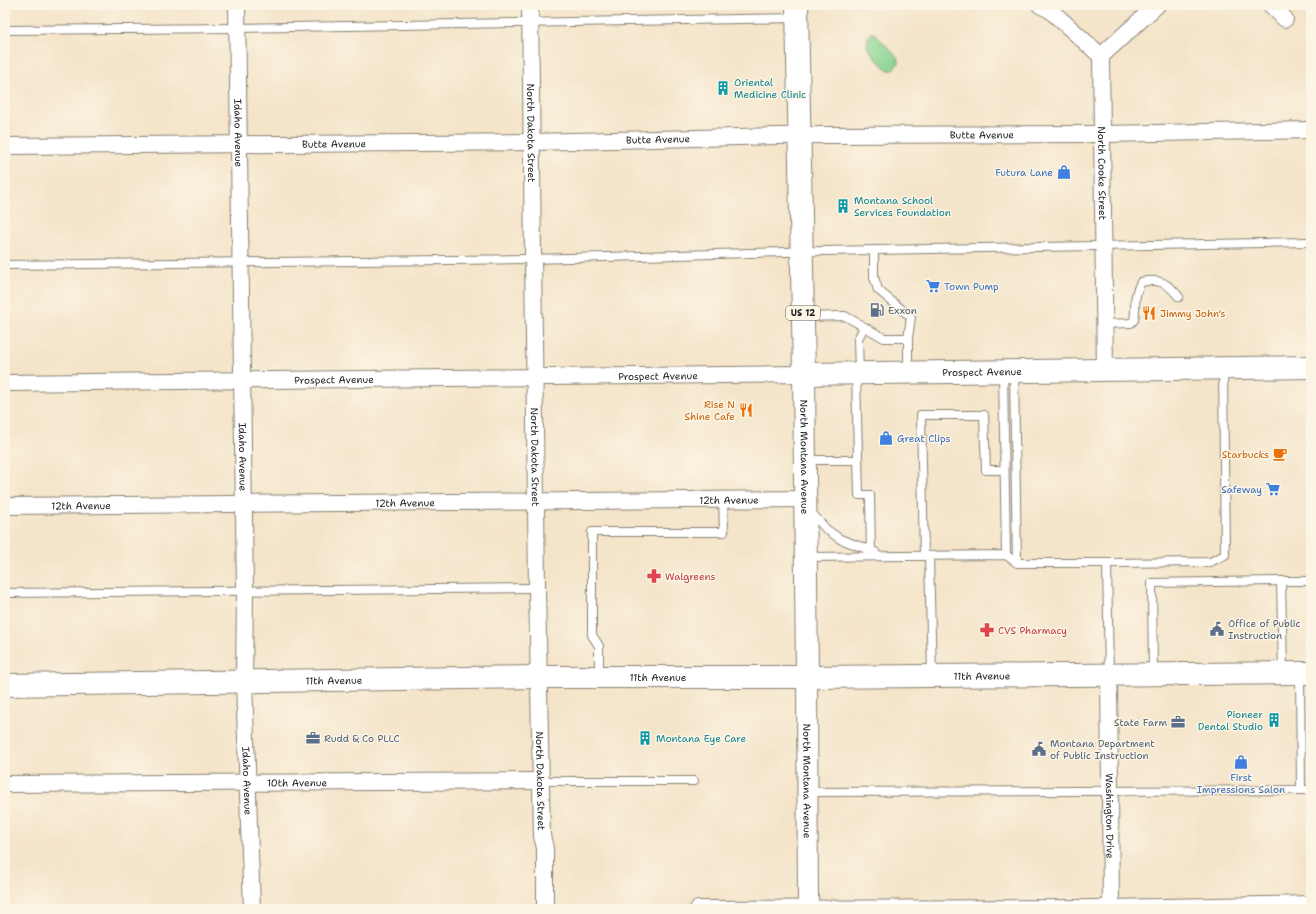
<svg xmlns="http://www.w3.org/2000/svg" width="1316" height="914" viewBox="0 0 1316 914" font-family="'Shantell Sans',sans-serif">
<style>
.green{fill:#88d492;stroke:#527857}
.lines{fill:none;stroke-linecap:round;stroke-linejoin:round}
.service-casing{stroke:#888072;stroke-width:10}
.minor-casing{stroke:#888072;stroke-width:18}
.tertiary-casing{stroke:#888072;stroke-width:22}
.secondary-casing{stroke:#888072;stroke-width:24}
.trunk-casing{stroke:#888072;stroke-width:24}
.service{stroke:#fff;stroke-width:8}
.minor{stroke:#fff;stroke-width:16}
.tertiary{stroke:#fff;stroke-width:20}
.secondary{stroke:#fff;stroke-width:22}
.trunk{stroke:#fff;stroke-width:22}
.labels{text-anchor:middle;stroke-width:3;stroke-linejoin:round;paint-order:stroke}
.shield{fill:#fcf5e5;stroke:#5f5d58;stroke-width:1}
.shield-label{font-size:9px;font-weight:bold;fill:#1c1c1c}
.culture-label{font-size:10px;fill:#0d838f;stroke:#fcf5e5;text-anchor:start}
.street-label{font-size:10px;fill:#1c1c1c;stroke:#fcf5e5}
.shop-label{font-size:10px;fill:#366cbe;stroke:#fcf5e5;text-anchor:end}
.service-label{font-size:10px;fill:#4e5e75;stroke:#fcf5e5;text-anchor:start}
.food-label{font-size:10px;fill:#c56008;stroke:#fcf5e5;text-anchor:end}
.health-label{font-size:10px;fill:#be3a42;stroke:#fcf5e5;text-anchor:start}
</style>
<rect width="100%" height="100%" fill="#fcf5e5"/>
<filter id="ink" filterUnits="userSpaceOnUse"><feTurbulence type="fractalNoise" baseFrequency=".025" numOctaves="2"/><feDisplacementMap in="SourceGraphic" scale="8" xChannelSelector="R" yChannelSelector="G"/><feConvolveMatrix kernelMatrix="1 2 1 2 8 2 1 2 1" color-interpolation-filters="sRGB"/></filter>
<filter id="wash" filterUnits="userSpaceOnUse"><feTurbulence type="fractalNoise" baseFrequency=".012" numOctaves="4" result="noise"/><feDisplacementMap in="SourceGraphic" scale="16" xChannelSelector="R" yChannelSelector="G"/><feGaussianBlur stdDeviation="0.9" result="paint"/><feColorMatrix in="noise" values="0 0 0 0 0 0 0 0 0 0 0 0 0 0 0 0 0 1.4 0 .05"/><feComposite in="paint" operator="in"/></filter>
<g filter="url(#wash)">
<rect width="100%" height="100%" fill="#f4e4c9"/>
<path class="green" d="M873 32 898 58 899 63 892 70H888L876 59 867 46 868 37Z"/>
</g>
<g filter="url(#ink)">
<g class="lines">
<defs>
<path id="service" d="M5 30 238 28 796 18
M874 250V277L878 290 911 317 908 338
M5 265 533 259 823 251 1311 242
M803 317 845 316 884 338H908V372
M1104 324 1131 323 1134 320C1137 305 1132 298 1141 282 1159 278 1168 283 1179 297
M1003 372 1006 555
M1014 372 1017 563
M859 373 858 339 864 327
M856 375 859 495H870L871 556
M807 460H858
M809 510 826 529 840 539 875 552
M924 556 921 415H984L986 470H1004
M929 556 932 675
M807 557 1006 555 1017 563H1107
M1281 581H1311
M5 593 537 588
M1153 674 1152 583 1281 581 1283 672
M1300 674 1301 790
M1109 675 1107 563 1210 562 1225 555 1223 369
M599 676V646L592 635V532H724L723 499
M540 781H694
M808 792 1311 790"/>
<g id="minor">
<path id="s1" d="M237 5 245 591 244 682 252 909"/>
<path id="s2" d="M530 5 537 588 542 836 545 848V909"/>
<path id="s3" d="M1040 5 1050 10 1101 56 1105 370"/>
<path d="M1271 5 1285 19"/>
<path d="M1101 56 1157 5"/>
<path id="s4" d="M5 146 532 142 823 135 1102 134 1311 130"/>
<path id="s5" d="M5 383 804 374"/>
<path id="s6" d="M5 506 804 499"/>
<path id="s7" d="M1109 675 1111 909"/>
<path id="s8" d="M5 784 540 781"/>
<path d="M698 909 1111 908 1311 904"/>
</g>
<g id="tertiary">
<path id="s9" d="M807 677 808 909"/>
</g>
<g id="secondary">
<path id="s10" d="M5 685 538 677H807"/>
</g>
<g id="trunk">
<path id="s11" d="M797 5 804 374 807 677 1311 673"/>
<path id="s12" d="M804 374 1311 367"/>
</g>
</defs>
<use href="#service" class="service-casing"/>
<use href="#minor" class="minor-casing"/>
<use href="#tertiary" class="tertiary-casing"/>
<use href="#secondary" class="secondary-casing"/>
<use href="#trunk" class="trunk-casing"/>
<use href="#service" class="service"/>
<use href="#minor" class="minor"/>
<use href="#tertiary" class="tertiary"/>
<use href="#secondary" class="secondary"/>
<use href="#trunk" class="trunk"/>
</g>
</g>
<defs>
<symbol id="building-bare" viewBox="-9 -9 18 18"><path d="M-4-6H4V6H1V3H-1V6H-4ZM-2.5-4.3h1.7v1.8h-1.7ZM.8-4.3h1.7v1.8H.8ZM-2.5-1h1.7V.8h-1.7ZM.8-1h1.7V.8H.8Z" fill="#0f9aa8" stroke="#fcf5e5" stroke-width="2.5" paint-order="stroke"/></symbol>
<symbol id="shop-bare" viewBox="-9 -9 18 18"><path d="M-5-2.5h2.3a2.7 3.5 0 0 1 5.4 0H5L5.5 6h-11ZM-1.5-2.5h3a1.5 2.3 0 0 0-3 0Z" fill="#3f7fe0" stroke="#fcf5e5" stroke-width="2.5" paint-order="stroke"/></symbol>
<symbol id="supermarket-bare" viewBox="-9 -9 18 18"><path d="M-6-5.5h2.5l.6 2H6L4.5 2H-2.5L-4.4-4H-6ZM-1.5 3.2a1.3 1.3 0 1 0 .1 0ZM3 3.2a1.3 1.3 0 1 0 .1 0Z" fill="#3f7fe0" stroke="#fcf5e5" stroke-width="2.5" paint-order="stroke"/></symbol>
<symbol id="fuel-bare" viewBox="-9 -9 18 18"><path d="M-5.5-6h7V0h2V4h1.3V-2.5L3-4.5l.8-.8L6-3V5H2.5V1h-1V6h-7ZM-4.2-4.7v3.2H.2V-4.7Z" fill="#5c6f8a" stroke="#fcf5e5" stroke-width="2.5" paint-order="stroke"/></symbol>
<symbol id="restaurant-bare" viewBox="-9 -9 18 18"><path d="M-5-6h1v4h1v-4h1v4h1v-4h1v5L-1.5 .5V6h-2V.5L-5-1ZM5-6V6H3V1.5H1.5Q1.5-4 5-6Z" fill="#e8710a" stroke="#fcf5e5" stroke-width="2.5" paint-order="stroke"/></symbol>
<symbol id="cafe-bare" viewBox="-9 -9 18 18"><path d="M-5.5-4.5H6V0H3Q3 3.5 0 3.5H-2.5Q-5.5 3.5-5.5 0ZM3-3.2v2h1.7v-2ZM-6 4.5H4V6H-6Z" fill="#e8710a" stroke="#fcf5e5" stroke-width="2.5" paint-order="stroke"/></symbol>
<symbol id="pharmacy-bare" viewBox="-9 -9 18 18"><path d="M-2-6h4v4h4v4h-4v4h-4v-4h-4v-4h4Z" fill="#e0444e" stroke="#fcf5e5" stroke-width="2.5" paint-order="stroke"/></symbol>
<symbol id="civic-bare" viewBox="-9 -9 18 18"><path d="M-.6-6.5H3V-4.5H.6V-3L4-1V1h2V6H-6V1h2V-1L-.6-3ZM-1.2 2.5V6h2.4V2.5Z" fill="#5c6f8a" stroke="#fcf5e5" stroke-width="2.5" paint-order="stroke"/></symbol>
<symbol id="office-bare" viewBox="-9 -9 18 18"><path d="M-6-3h4V-5.5h4V-3h4V5H-6ZM-1-4.5V-3h2v-1.5ZM-6 0V1H6V0Z" fill="#5c6f8a" stroke="#fcf5e5" stroke-width="2.5" paint-order="stroke"/></symbol>
</defs>
<g fill-rule="evenodd">
<use href="#building-bare" x="713" y="78" width="20" height="20"/>
<use href="#shop-bare" x="1054" y="162" width="20" height="20"/>
<use href="#building-bare" x="833" y="196" width="20" height="20"/>
<use href="#supermarket-bare" x="923" y="276" width="20" height="20"/>
<use href="#fuel-bare" x="867" y="300" width="20" height="20"/>
<use href="#restaurant-bare" x="1139" y="303" width="20" height="20"/>
<use href="#restaurant-bare" x="736" y="400" width="20" height="20"/>
<use href="#shop-bare" x="876" y="428" width="20" height="20"/>
<use href="#cafe-bare" x="1270" y="444" width="20" height="20"/>
<use href="#supermarket-bare" x="1263" y="479" width="20" height="20"/>
<use href="#pharmacy-bare" x="644" y="566" width="20" height="20"/>
<use href="#civic-bare" x="1207" y="619" width="20" height="20"/>
<use href="#pharmacy-bare" x="977" y="620" width="20" height="20"/>
<use href="#building-bare" x="1264" y="710" width="20" height="20"/>
<use href="#office-bare" x="1168" y="712" width="20" height="20"/>
<use href="#office-bare" x="303" y="728" width="20" height="20"/>
<use href="#building-bare" x="635" y="728" width="20" height="20"/>
<use href="#civic-bare" x="1029" y="739" width="20" height="20"/>
<use href="#shop-bare" x="1231" y="752" width="20" height="20"/>
</g>
<g class="labels">
<rect class="shield" x="786" y="306" width="34" height="14" rx="3"/>
<g class="shield-label">
<text x="803" y="316">US 12</text>
</g>
<g class="culture-label">
<text x="734" y="86">Oriental<tspan x="734" dy="12">Medicine Clinic</tspan></text>
<text x="854" y="204">Montana School<tspan x="854" dy="12">Services Foundation</tspan></text>
<text x="1263" y="718" text-anchor="end">Pioneer<tspan x="1263" dy="12">Dental Studio</tspan></text>
<text x="656" y="742">Montana Eye Care</text>
</g>
<g class="street-label">
<text dy="4" stroke="none"><textPath href="#s1" startOffset="128">Idaho Avenue</textPath></text>
<text dy="4" stroke="none"><textPath href="#s2" startOffset="128">North Dakota Street</textPath></text>
<text dy="4" stroke="none"><textPath href="#s4" startOffset="977">Butte Avenue</textPath></text>
<text dy="4" stroke="none"><textPath href="#s4" startOffset="653">Butte Avenue</textPath></text>
<text dy="4" stroke="none"><textPath href="#s4" startOffset="329">Butte Avenue</textPath></text>
<text dy="4" stroke="none"><textPath href="#s3" startOffset="197">North Cooke Street</textPath></text>
<text dy="4" stroke="none"><textPath href="#s12" startOffset="178">Prospect Avenue</textPath></text>
<text dy="4" stroke="none"><textPath href="#s5" startOffset="653">Prospect Avenue</textPath></text>
<text dy="4" stroke="none"><textPath href="#s5" startOffset="329">Prospect Avenue</textPath></text>
<text dy="4" stroke="none"><textPath href="#s1" startOffset="452">Idaho Avenue</textPath></text>
<text dy="4" stroke="none"><textPath href="#s2" startOffset="452">North Dakota Street</textPath></text>
<text dy="4" stroke="none"><textPath href="#s11" startOffset="452">North Montana Avenue</textPath></text>
<text dy="4" stroke="none"><textPath href="#s6" startOffset="724">12th Avenue</textPath></text>
<text dy="4" stroke="none"><textPath href="#s6" startOffset="400">12th Avenue</textPath></text>
<text dy="4" stroke="none"><textPath href="#s6" startOffset="76">12th Avenue</textPath></text>
<text dy="4" stroke="none"><textPath href="#s11" startOffset="847">11th Avenue</textPath></text>
<text dy="4" stroke="none"><textPath href="#s10" startOffset="653">11th Avenue</textPath></text>
<text dy="4" stroke="none"><textPath href="#s10" startOffset="329">11th Avenue</textPath></text>
<text dy="4" stroke="none"><textPath href="#s1" startOffset="776">Idaho Avenue</textPath></text>
<text dy="4" stroke="none"><textPath href="#s2" startOffset="776">North Dakota Street</textPath></text>
<text dy="4" stroke="none"><textPath href="#s9" startOffset="104">North Montana Avenue</textPath></text>
<text dy="4" stroke="none"><textPath href="#s8" startOffset="292">10th Avenue</textPath></text>
<text dy="4" stroke="none"><textPath href="#s7" startOffset="141">Washington Drive</textPath></text>
</g>
<g class="shop-label">
<text x="1053" y="176">Futura Lane</text>
<text x="944" y="290" text-anchor="start">Town Pump</text>
<text x="897" y="442" text-anchor="start">Great Clips</text>
<text x="1262" y="493">Safeway</text>
<text x="1241" y="781" text-anchor="middle">First<tspan x="1241" dy="12">Impressions Salon</tspan></text>
</g>
<g class="service-label">
<text x="888" y="314">Exxon</text>
<text x="1228" y="627">Office of Public<tspan x="1228" dy="12">Instruction</tspan></text>
<text x="1167" y="726" text-anchor="end">State Farm</text>
<text x="324" y="742">Rudd &amp; Co PLLC</text>
<text x="1050" y="747">Montana Department<tspan x="1050" dy="12">of Public Instruction</tspan></text>
</g>
<g class="food-label">
<text x="1160" y="317" text-anchor="start">Jimmy John's</text>
<text x="735" y="408">Rise N<tspan x="735" dy="12">Shine Cafe</tspan></text>
<text x="1269" y="458">Starbucks</text>
</g>
<g class="health-label">
<text x="665" y="580">Walgreens</text>
<text x="998" y="634">CVS Pharmacy</text>
</g>
</g>
<rect width="1316" height="914" fill="none" stroke="#fcf5e5" stroke-width="20"/>
</svg>
